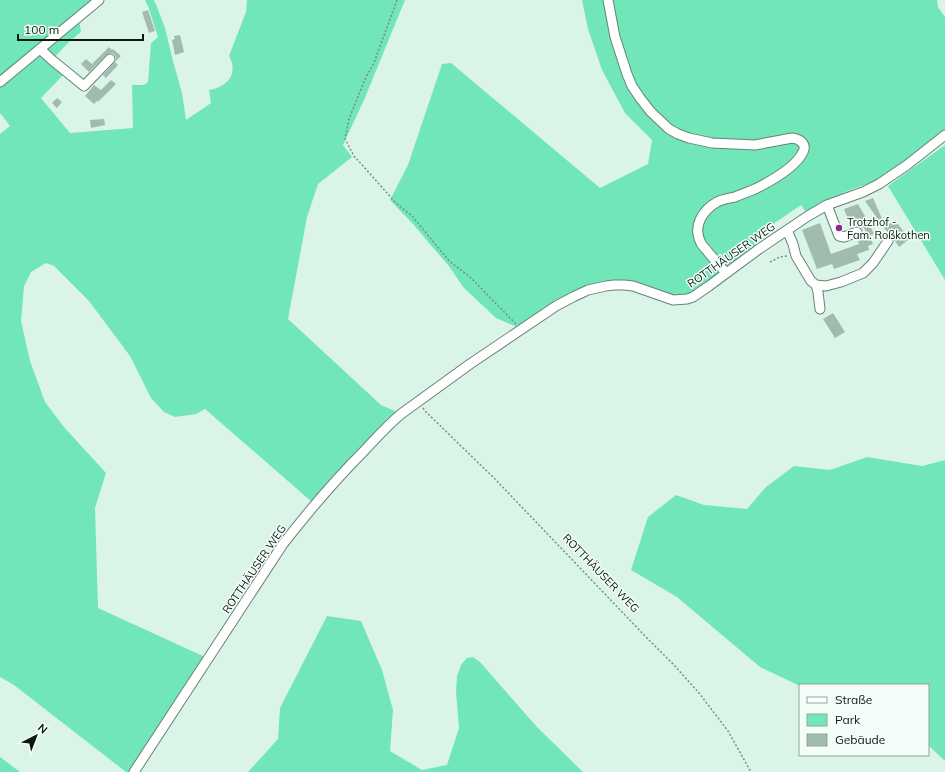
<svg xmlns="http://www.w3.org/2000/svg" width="945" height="772" viewBox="0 0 945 772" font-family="Mulish,sans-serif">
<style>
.green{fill:#71e6b8}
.building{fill:#a2bbaf}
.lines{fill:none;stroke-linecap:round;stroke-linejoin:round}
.minor-casing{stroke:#698276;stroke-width:11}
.path{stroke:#7a8d84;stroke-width:1.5;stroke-dasharray:2 2;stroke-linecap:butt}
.minor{stroke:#fff;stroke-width:9}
.poi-dot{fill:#922688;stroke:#f3fef9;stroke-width:1.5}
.labels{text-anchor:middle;stroke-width:3;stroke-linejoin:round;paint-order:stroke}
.poi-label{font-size:11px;fill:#0d1612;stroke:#f3fef9;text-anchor:start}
.street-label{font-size:11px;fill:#0d1612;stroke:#f3fef9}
</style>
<rect width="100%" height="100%" fill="#daf5e8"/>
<path class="green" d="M0 0H95L79 19 81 32 69 42 50 62 64 74 41 98 70 133 133 128 132 85H144L148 82 151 43 158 37 148 6 145 0H154L157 7 165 28 173 61 182 93 186 120 211 103 209 90C227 87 239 74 229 56L246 12 247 0H405L364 100 343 145 352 157 318 184 307 217 288 319 381 405 397 412 387 419 312 502 205 409 196 414 175 417 164 412 151 398 130 356 89 301 54 266 46 263 31 272 24 286 21 321 30 361 45 402 63 426 106 473 95 508 98 608 205 657 130 772H126L14 685 0 677V134L10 126 0 113Z
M582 0H937L938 7 945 17V130L902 163 877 180 845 192 806 212 801 205 751 239 756 246 693 293 681 296H673L629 281H609L590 285 556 300 517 327 496 318 464 288 448 265 429 243 413 224 390 200 408 165 442 64 451 63 600 188 648 164 652 140 625 113 602 70 588 29Z
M945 145V280L888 186Z
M867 457 922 466 945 460V761L928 745V685H800V686L760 667 677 597 631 570 648 517 676 495 704 505 747 509 766 487 794 466 830 470Z
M327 616 361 621 382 670 393 710 390 751 422 770 447 765 459 728 456 691 457 676 461 665 467 658 473 657 480 662 537 727 583 772H248L278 739 280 708Z
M0 757 20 772H0Z"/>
<path class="building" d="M148 10 155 31 149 33 142 12Z
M180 35 184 52 175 55 172 40 175 39 174 36Z
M109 47 112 50 113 49 121 56 115 62 118 65 106 78 103 75 116 61V57L114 54 111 53 106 55 89 72 81 64 86 59 92 64Z
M111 80 116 84 98 102 97 101 94 104 85 96 94 85 101 90Z
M57 98 62 102 57 108 52 103Z
M104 119 105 125 91 128 90 120Z
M873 198 883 221 880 222 865 201Z
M858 204 866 218 874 234 868 236 860 220 850 224 844 209Z
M895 220 909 239 899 247 893 238 884 228Z
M820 223 831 254 859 244 858 241 870 237 873 244 868 246 869 250 857 254 860 260 834 269 832 264 817 269 802 230Z
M833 313 845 332 835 338 823 319Z"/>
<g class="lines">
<defs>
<path id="minor" d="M608 0 615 37 627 74 632 86 640 98 651 112 669 129 678 134 689 138 712 143 734 144 755 145 792 138C800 139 807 144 803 152 796 167 769 182 755 189 748 192 741 194 735 197 729 198 723 199 717 202 703 210 692 226 701 243 702 246 706 249 708 252 714 259 720 266 726 273
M40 49 52 60 84 86 110 59
M0 82 99 0
M827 205 839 236 844 237 857 232
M787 230 793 244 796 256 811 281 816 285 826 286 841 282 863 273 873 263 888 241
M816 285 818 292 820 309
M134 772 283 544C308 512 335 480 364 451 376 438 388 425 401 414L470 364 556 306 573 297 588 290 606 286 614 285H624L633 286 673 300 687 299 693 297 709 286 759 249 808 216 827 205 863 192 879 184 907 165 945 135"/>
</defs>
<use href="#minor" class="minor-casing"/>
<path class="path" d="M397 0 374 63 366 77 355 104 349 119 345 139 354 156 396 203 413 217 449 261 462 271 469 276 516 324
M770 262 780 257 787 256
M423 408 427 413 495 479 646 637 674 665 699 693 728 731 751 772"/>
<use href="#minor" class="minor"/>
</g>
<circle class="poi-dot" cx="839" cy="228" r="4"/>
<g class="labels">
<g class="poi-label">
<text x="847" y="226">Trotzhof -<tspan x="847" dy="13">Fam. Roßkothen</tspan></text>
</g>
<g class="street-label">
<text transform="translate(731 255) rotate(-35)" y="4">ROTTHÄUSER WEG</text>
<text transform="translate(254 569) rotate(-56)" y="4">ROTTHÄUSER WEG</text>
<text transform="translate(601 573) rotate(46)" y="4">ROTTHÄUSER WEG</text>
</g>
</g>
<rect x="799" y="684" width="130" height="72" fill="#f3fef9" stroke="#97a19d"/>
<rect x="807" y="697" width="20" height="6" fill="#ffffff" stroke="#97a19d"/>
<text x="835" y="704" font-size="12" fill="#0d1612">Straße</text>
<rect x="807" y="714" width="20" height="12" fill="#71e6b8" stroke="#97a19d"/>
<text x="835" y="724" font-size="12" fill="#0d1612">Park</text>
<rect x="807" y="734" width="20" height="12" fill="#a2bbaf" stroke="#97a19d"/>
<text x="835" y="744" font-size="12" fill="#0d1612">Gebäude</text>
<g transform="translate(36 736) rotate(42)" stroke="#f3fef9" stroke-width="3" paint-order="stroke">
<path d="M0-3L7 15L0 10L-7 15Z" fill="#0d1612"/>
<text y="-6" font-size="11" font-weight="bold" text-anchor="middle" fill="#0d1612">N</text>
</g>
<path d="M18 34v6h125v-6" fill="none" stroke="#0d1612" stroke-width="2"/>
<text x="24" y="34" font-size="12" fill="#0d1612" stroke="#f3fef9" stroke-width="3" paint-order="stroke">100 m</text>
</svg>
